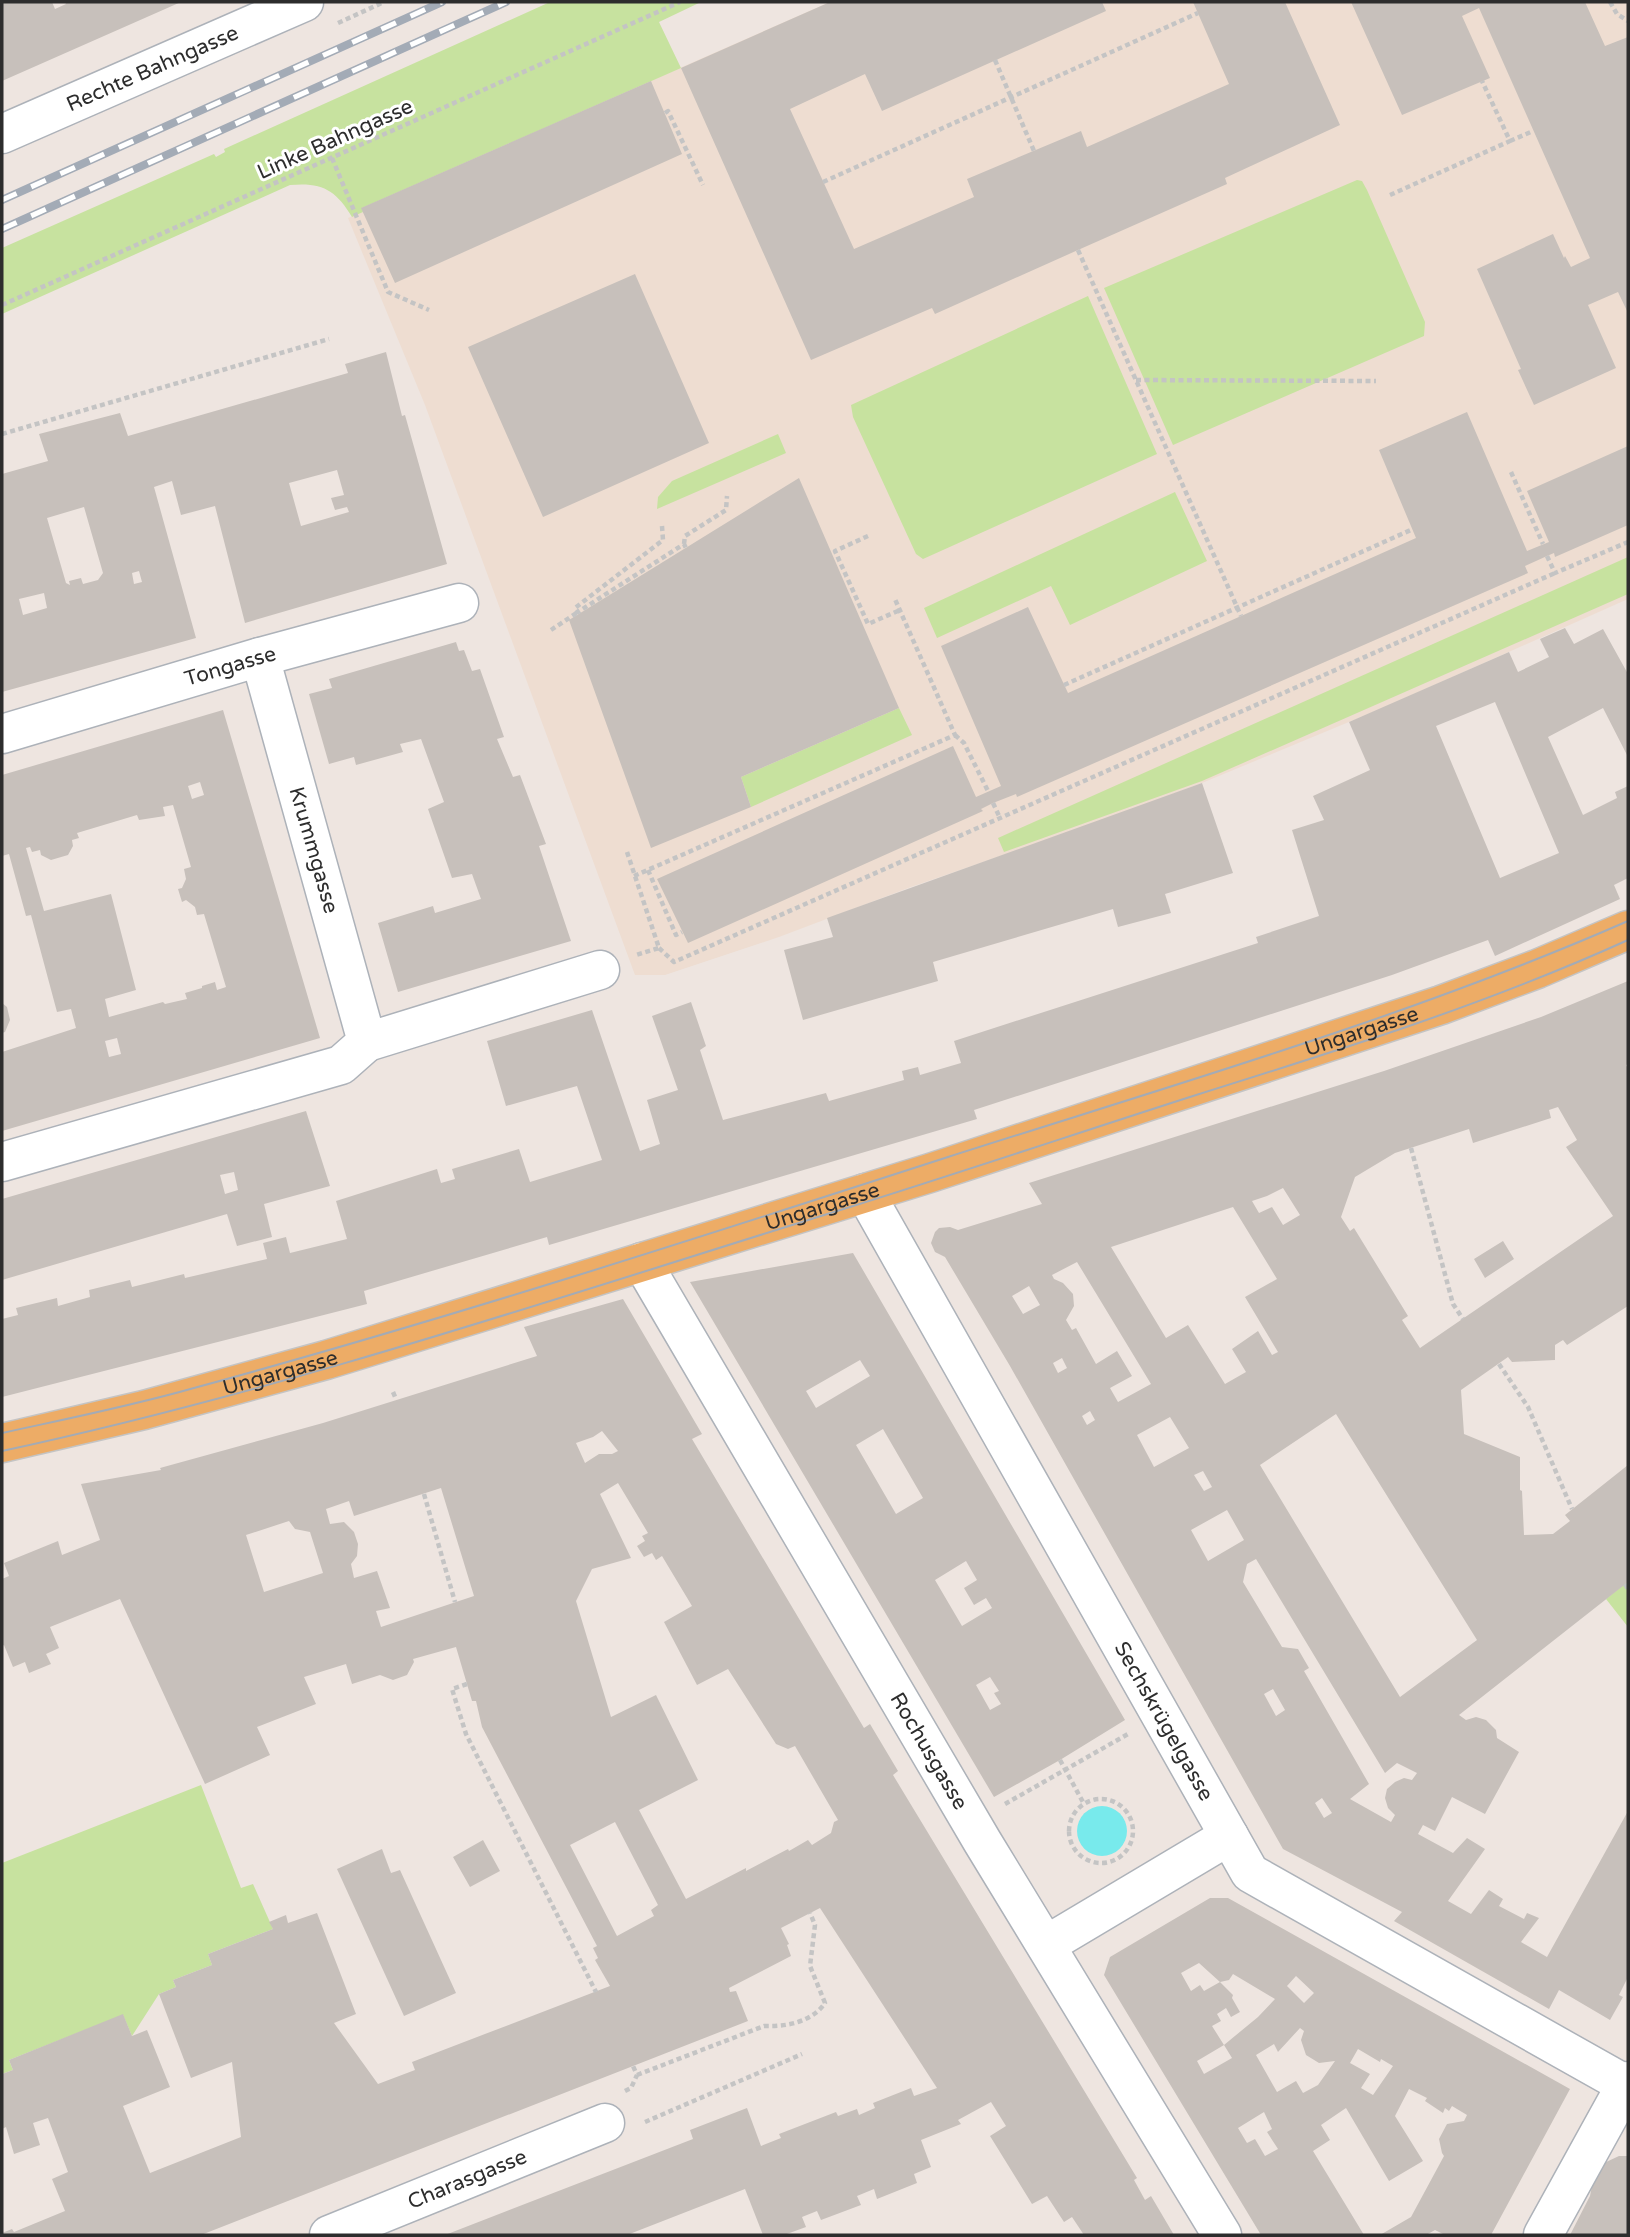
<svg xmlns="http://www.w3.org/2000/svg" width="1630" height="2237" viewBox="0 0 1630 2237" font-family="'Varela Round',sans-serif">
<style>
.education{fill:#eeddd1}
.green{fill:#c7e29f}
.water{fill:#78eaec}
.building{fill:#c7c0bb;fill-rule:evenodd}
.lines{fill:none;stroke-linecap:round;stroke-linejoin:round}
.minor-casing{stroke:#adb2b9;stroke-width:41}
.major-casing{stroke:#c4c4c4;stroke-width:41}
.path{stroke:#c4c4c4;stroke-width:4.5;stroke-dasharray:5 3.5;stroke-linecap:butt}
.minor{stroke:#fff;stroke-width:38}
.major{stroke:#edac66;stroke-width:38}
.tram{stroke:#a3abb6;stroke-width:2}
.rail-casing{stroke:#a3abb6;stroke-width:8}
.rail{stroke:#fff;stroke-width:5;stroke-dasharray:16;stroke-linecap:butt}
.labels{text-anchor:middle;stroke-width:6;stroke-linejoin:round;paint-order:stroke}
.street-label{font-size:21px;fill:#2d2d2d;stroke:#fff}
</style>
<rect width="100%" height="100%" fill="#eee5e0"/>
<path class="education" d="M830 2H1628V599L1385 707 1202 783 1096 823 911 887 779 937 665 975H635L425 405 348 218 363 212 361 208Z"/>
<path class="green" d="M550 2H701L659 22 681 68 362 208 363 212 352 217C336 190 322 182 290 185L2 314V248L214 154 216 157 225 152 224 149Z
M1357 180 1362 181 1367 190 1425 322 1424 336 1173 445 1104 288Z
M1088 296 1157 454 923 559 916 554 853 417 851 405Z
M778 434 786 453 657 509 658 497 672 481Z
M1175 492 1207 561 1070 625 1051 586 937 638 924 608Z
M1628 557V594L1202 781 1004 852 998 838Z
M899 708 912 735 751 807 741 777Z
M1628 1581V1627L1606 1599Z
M201 1785 241 1888 253 1884 273 1929 208 1954 212 1965 173 1980 176 1987 159 1994 132 2036 123 2015 9 2060 13 2070 2 2074V1863Z"/>
<path class="water" d="M1077 1831a25 25 0 1 1 50 0a25 25 0 1 1-50 0Z"/>
<path class="building" d="M2 2H52L55 9 66 4 65 2H181L2 81Z
M830 2H1102L1106 11 882 111 865 74 790 109 854 249 974 197 967 179 1081 131 1087 147 1229 84 1193 2H1285L1340 125 1225 178 1227 184 1078 250 935 314 932 308 811 360 681 68Z
M1351 2H1585L1605 46 1628 37V313L1618 292 1588 305 1616 368 1534 405 1518 370 1521 369 1477 269 1553 234 1564 258 1565 256 1571 267 1590 258 1479 8 1462 16 1490 78 1402 115Z
M651 81 682 154 395 283 361 208Z
M635 274 709 443 543 517 468 347Z
M386 352 402 416 405 415 447 564 245 623 215 506 181 515 172 481 154 487 196 638 2 692V474L48 461 39 434 120 413 128 436 348 373 345 364ZM337 470 344 495 331 498 335 510 347 507 349 512 301 526 289 483ZM84 507 103 573 98 580 83 584 81 578 69 581 70 585 66 583 47 518ZM139 571 142 582 134 584 132 573ZM44 593 47 608 23 615 19 599Z
M1467 412 1527 551 1549 542 1527 491 1628 446V525L1555 557 1554 553 1547 556 1525 566 1528 573 1017 797 1016 794 993 803 981 809 983 811 688 943 657 879 953 746 976 797 1001 786 941 646 1028 607 1068 693 1416 538 1379 450Z
M799 478 899 708 741 777 751 807 651 848 569 620Z
M1565 628 1574 644 1603 629 1628 674V757L1603 708 1548 737 1583 815 1617 798 1615 792 1628 786V878L1614 885 1620 899 1495 956 1488 940 1392 975 974 1110 977 1119 549 1245 547 1237 364 1291 367 1304 2 1397V1319L18 1315 16 1308 57 1298 58 1306 90 1297 89 1290 130 1280 132 1287 184 1274 185 1278 267 1259 263 1243 286 1237 290 1253 347 1239 336 1201 437 1169 441 1183 455 1179 452 1169 519 1149 530 1182 602 1160 577 1086 506 1106 487 1041 592 1010 640 1151 660 1144 647 1100 678 1090 652 1016 691 1002 706 1046 700 1050 723 1120 826 1093 829 1101 904 1080 902 1071 918 1067 920 1075 961 1063 954 1041 1258 943 1256 937 1319 916 1292 830 1324 820 1313 796 1370 770 1349 722 1509 652 1518 672 1549 657 1540 639ZM1495 702 1559 853 1500 878 1436 726Z
M456 642 459 651 464 650 472 671 480 669 504 737 497 739 513 777 520 775 546 844 539 846 571 941 398 992 378 923 433 906 435 913 481 899 472 874 452 878 428 809 444 802 421 739 400 744 403 752 356 765 354 757 329 764 309 694 332 688 329 679Z
M223 710 320 1038 2 1131V1052L76 1028 71 1009 57 1012 31 915 26 916 9 854 2 856V775ZM200 782 204 795 192 799 188 786ZM173 805 191 867 184 869 186 879 182 888 178 889 182 902 186 900 195 907 197 915 204 914 226 987 217 990 215 982 202 986V988L185 993 187 999 165 1004 163 1002 109 1017 105 999 136 990 111 894 44 911 26 848 30 847 32 852 40 850 41 855 51 860 68 855 73 846 72 840 79 838 77 833 137 815 139 820 165 816 163 807ZM117 1038 121 1054 109 1057 105 1041Z
M1202 783 1233 873 1165 894 1171 913 1118 927 1113 909 933 962 938 981 803 1020 784 950 833 937 827 918Z
M1628 981V1064L1626 1065 1628 1069V1306L1567 1345 1563 1340 1555 1345V1360L1512 1362 1508 1357 1461 1390 1464 1434 1520 1457V1490L1522 1491 1524 1535 1553 1534 1570 1521 1565 1515 1628 1465V1582L1459 1715 1466 1720 1476 1717 1486 1720 1496 1730 1497 1738 1519 1752 1485 1814 1452 1797 1435 1831 1423 1825 1418 1834 1453 1853 1467 1838 1485 1849 1448 1901 1471 1914 1489 1890 1503 1899 1499 1906 1524 1919 1527 1913 1539 1918 1521 1942 1547 1957 1628 1811V1977L1619 1995 1623 1997 1610 2020 1559 1990 1549 2009 1394 1921 1402 1912 1283 1849 1010 1366 945 1257 935 1252 931 1243 935 1232 939 1228 950 1227 958 1230 1042 1204 1029 1183 1384 1071 1541 1017ZM1558 1107 1577 1140 1566 1147 1613 1216 1420 1348 1402 1320 1408 1316 1354 1228 1350 1231 1341 1217 1355 1177 1395 1153 1469 1129 1473 1143 1551 1118 1549 1110ZM1283 1188 1300 1215 1283 1225 1272 1207 1259 1213 1252 1201 1267 1196ZM1233 1207 1277 1279 1245 1297 1278 1352 1272 1355 1258 1331 1232 1349 1246 1372 1225 1384 1188 1325 1166 1338 1111 1247ZM1077 1262 1151 1384 1118 1402 1110 1388 1132 1376 1117 1351 1096 1364 1076 1328 1072 1330 1066 1320 1074 1306 1073 1294 1063 1283 1054 1279 1052 1275ZM1029 1286 1040 1305 1023 1314 1012 1296ZM1062 1358 1067 1368 1058 1373 1053 1363ZM1090 1411 1095 1420 1087 1425 1082 1416ZM1336 1414 1477 1640 1400 1697 1260 1465ZM1170 1417 1189 1448 1154 1467 1137 1435ZM1203 1471 1212 1487 1204 1491 1194 1475ZM1227 1510 1244 1540 1208 1561 1191 1530ZM1256 1559 1385 1773 1397 1763 1417 1773 1412 1780 1404 1778 1395 1782 1387 1789 1385 1798 1388 1808 1395 1815 1391 1822 1350 1799 1369 1784 1304 1671 1309 1668 1298 1649 1282 1647 1243 1582 1247 1564ZM1273 1689 1285 1710 1276 1716 1264 1694ZM1322 1798 1332 1813 1324 1818 1315 1803Z
M2 1003 7 1007 10 1020 5 1032 2 1033Z
M306 1111 330 1186 264 1204 272 1237 237 1246 227 1214 2 1280V1199ZM234 1172 238 1190 225 1194 220 1175Z
M1503 1241 1514 1259 1485 1278 1474 1259Z
M853 1253 1125 1720 1060 1760 994 1797 690 1282ZM860 1360 870 1376 816 1408 806 1391ZM883 1429 923 1498 896 1514 856 1445ZM966 1561 977 1580 964 1588 974 1605 986 1598 992 1608 962 1626 935 1580ZM990 1677 999 1691 994 1693 1001 1704 990 1710 976 1685Z
M623 1299 702 1434 692 1439 864 1728 870 1724 898 1771 893 1775 1137 2178 1134 2180 1145 2200 1151 2196 1174 2235H1084L1072 2217 1064 2222 1047 2196 1032 2204 990 2136 1006 2126 991 2102 958 2120 961 2124 921 2140 931 2167 914 2174 917 2183 877 2199 874 2189 857 2196 861 2205 821 2220 817 2211 802 2217 806 2227 784 2235H763L745 2189 627 2235H445L693 2139 690 2130 747 2108 761 2146 781 2138 779 2134 836 2112 838 2116 857 2109 859 2115 875 2108 873 2103 911 2088 914 2096 937 2088 820 1908 781 1928 789 1944 787 1945 791 1956 729 1988 730 1992 736 1991 748 2021 201 2235H2V2233L12 2229 14 2232 65 2211 52 2179 68 2172 48 2118 33 2123 40 2145 14 2154 6 2127 2 2129V2074L13 2070 9 2060 123 2014 132 2036 147 2030 170 2087 123 2106 150 2173 241 2137 232 2062 191 2078 159 1994 176 1987 173 1980 212 1965 208 1954 273 1929 269 1922 286 1915 288 1923 317 1913 356 2014 334 2023 378 2084 415 2070 412 2062 610 1986 595 1960 598 1958 593 1948 597 1946 482 1727 476 1701H472L456 1647 413 1659 414 1662 407 1675 393 1680 380 1675 352 1684 346 1664 304 1677 316 1704 257 1727 270 1755 205 1784 120 1599 50 1627 59 1648 46 1654 51 1664 29 1673 25 1662 13 1667 4 1645 2 1646V1579L9 1576 4 1563 58 1541 62 1555 100 1540 81 1484 161 1470 160 1468 323 1423 537 1356 524 1327ZM602 1431 618 1451 612 1454H599L585 1463 576 1443 593 1437ZM618 1483 648 1533 642 1536 645 1541 637 1546 644 1557 652 1553 656 1560 662 1556 692 1606 664 1622 697 1685 728 1669 776 1744 788 1749 795 1746 838 1820 834 1822 831 1833 812 1845 808 1840 789 1851 788 1849 746 1871V1868L686 1899 639 1810 698 1780 656 1695 611 1717 576 1601 592 1569 631 1558 600 1494ZM441 1488 474 1596 381 1627 376 1611 390 1608 377 1571 354 1578 351 1564 357 1556 358 1544 354 1532 344 1522 330 1524 326 1509 349 1501 354 1516ZM289 1521 295 1529 310 1532 323 1573 264 1592 246 1535ZM615 1822 658 1905 651 1910 654 1916 617 1936 570 1845Z
M483 1840 500 1871 470 1887 453 1857Z
M382 1849 391 1873 400 1870 456 1993 404 2016 337 1869Z
M1210 1898H1228L1570 2089 1491 2235H1445L1435 2230 1426 2235H1380L1411 2217 1444 2156 1442 2153 1439 2139 1447 2124 1464 2121 1467 2115 1452 2106 1449 2111 1445 2108 1443 2113 1425 2101 1427 2098 1409 2089 1395 2116 1423 2161 1389 2181 1346 2108 1321 2125 1330 2140 1313 2151 1364 2235H1261L1104 1975 1110 1957ZM1199 1963 1220 1982 1229 1980 1233 1974 1275 1999 1258 2017 1224 2045 1232 2058 1204 2074 1197 2061 1224 2045 1212 2026 1221 2021 1217 2014 1226 2008 1231 2017 1240 2012 1232 1998 1233 1995 1220 1982 1204 1991 1200 1985 1191 1991 1181 1973ZM1296 1976 1314 1993 1304 2003 1287 1986ZM1300 2028 1304 2031 1301 2040 1306 2055 1319 2063 1335 2061 1318 2085 1303 2093 1296 2081 1277 2092 1256 2055 1274 2044 1278 2052ZM1358 2049 1380 2062 1381 2059 1393 2066 1373 2095 1361 2088 1370 2074 1350 2063ZM1264 2112 1272 2129 1267 2132 1278 2149 1265 2156 1255 2139 1247 2143 1238 2128Z
M1619 2156H1628V2235H1570L1590 2196 1593 2181 1604 2163Z"/>
<g class="lines">
<defs>
<g id="minor">
<path id="s1" d="M2 134 304 2"/>
<path id="s2" d="M2 734 260 657 459 603"/>
<path d="M367 1042 600 970"/>
<path d="M2 1162 341 1065 367 1042 260 657"/>
<path id="s3" d="M865 1193 1250 1873 1628 2086"/>
<path id="s4" d="M642 1262 982 1841 1222 2235"/>
<path d="M1046 1945 1229 1836"/>
<path id="s5" d="M329 2235 605 2123"/>
<path d="M1543 2235 1628 2081"/>
</g>
<g id="major">
<path id="s6" d="M2 1443 144 1410 326 1360 930 1173 1441 1005 1537 969 1628 930"/>
</g>
</defs>
<use href="#minor" class="minor-casing"/>
<use href="#major" class="major-casing"/>
<path class="path" d="M1610 2 1617 14 1628 21
M338 23 384 2
M995 60 1034 151
M665 113 668 111 703 185
M1510 141 1533 131
M332 158 388 292 429 310
M823 182 1198 13
M1390 195 1510 141 1482 81
M1078 250 1241 616
M2 305 680 2
M1136 380 1376 381
M2 434 329 339
M1511 472 1543 544
M662 526 663 540 575 608 578 612 684 544 686 548
M868 536 835 551 868 624 900 610
M684 544 685 536 726 510 727 496
M1547 556 1555 573 1628 542
M551 630 578 612
M1064 685 1413 529
M955 735 964 743 988 791
M993 803 1000 818
M627 852 659 948 636 955
M648 870 676 935 682 932
M634 876 955 735 894 597
M659 948 674 962 1555 573
M1411 1148 1453 1304 1463 1319
M1499 1364 1528 1407 1572 1509
M393 1392 396 1399
M424 1494 455 1602
M1625 1584 1628 1589
M467 1684 452 1689 466 1734 596 1992
M1060 1760 1084 1804
M1069 1831a32 32 0 1 1 64 0a32 32 0 1 1-64 0Z
M1005 1804 1128 1734
M637 2075 764 2026C786 2027 812 2022 825 2003L810 1966 815 1925 810 1913
M625 2091 631 2088 637 2075 633 2066
M645 2122 802 2054"/>
<use href="#minor" class="minor"/>
<use href="#major" class="major"/>
<path class="tram" d="M2 1433C66 1419 131 1406 194 1388 447 1319 698 1238 948 1157 1176 1084 1409 1017 1628 921
M2 1451C290 1389 569 1294 850 1207 965 1171 1078 1133 1193 1096 1340 1050 1487 1004 1628 940"/>
<defs>
<path id="rail" d="M2 200 442 2
M2 229 506 2"/>
</defs>
<use href="#rail" class="rail-casing"/>
<use href="#rail" class="rail"/>
</g>
<g class="labels">
<g class="street-label">
<text dy="7" stroke="none"><textPath href="#s1" startOffset="164">Rechte Bahngasse</textPath></text>
<text transform="translate(335 139) rotate(-24)" y="7">Linke Bahngasse</text>
<text dy="7" stroke="none"><textPath href="#s2" startOffset="238">Tongasse</textPath></text>
<text transform="translate(314 850) rotate(74)" y="7">Krummgasse</text>
<text dy="7" stroke="none"><textPath href="#s6" startOffset="1421">Ungargasse</textPath></text>
<text dy="7" stroke="none"><textPath href="#s6" startOffset="854">Ungargasse</textPath></text>
<text dy="7" stroke="none"><textPath href="#s6" startOffset="287">Ungargasse</textPath></text>
<text dy="7" stroke="none"><textPath href="#s3" startOffset="607">Sechskrügelgasse</textPath></text>
<text dy="7" stroke="none"><textPath href="#s4" startOffset="567">Rochusgasse</textPath></text>
<text dy="7" stroke="none"><textPath href="#s5" startOffset="149">Charasgasse</textPath></text>
</g>
</g>
<rect width="1630" height="2237" fill="none" stroke="#2d2d2d" stroke-width="7"/>
</svg>
